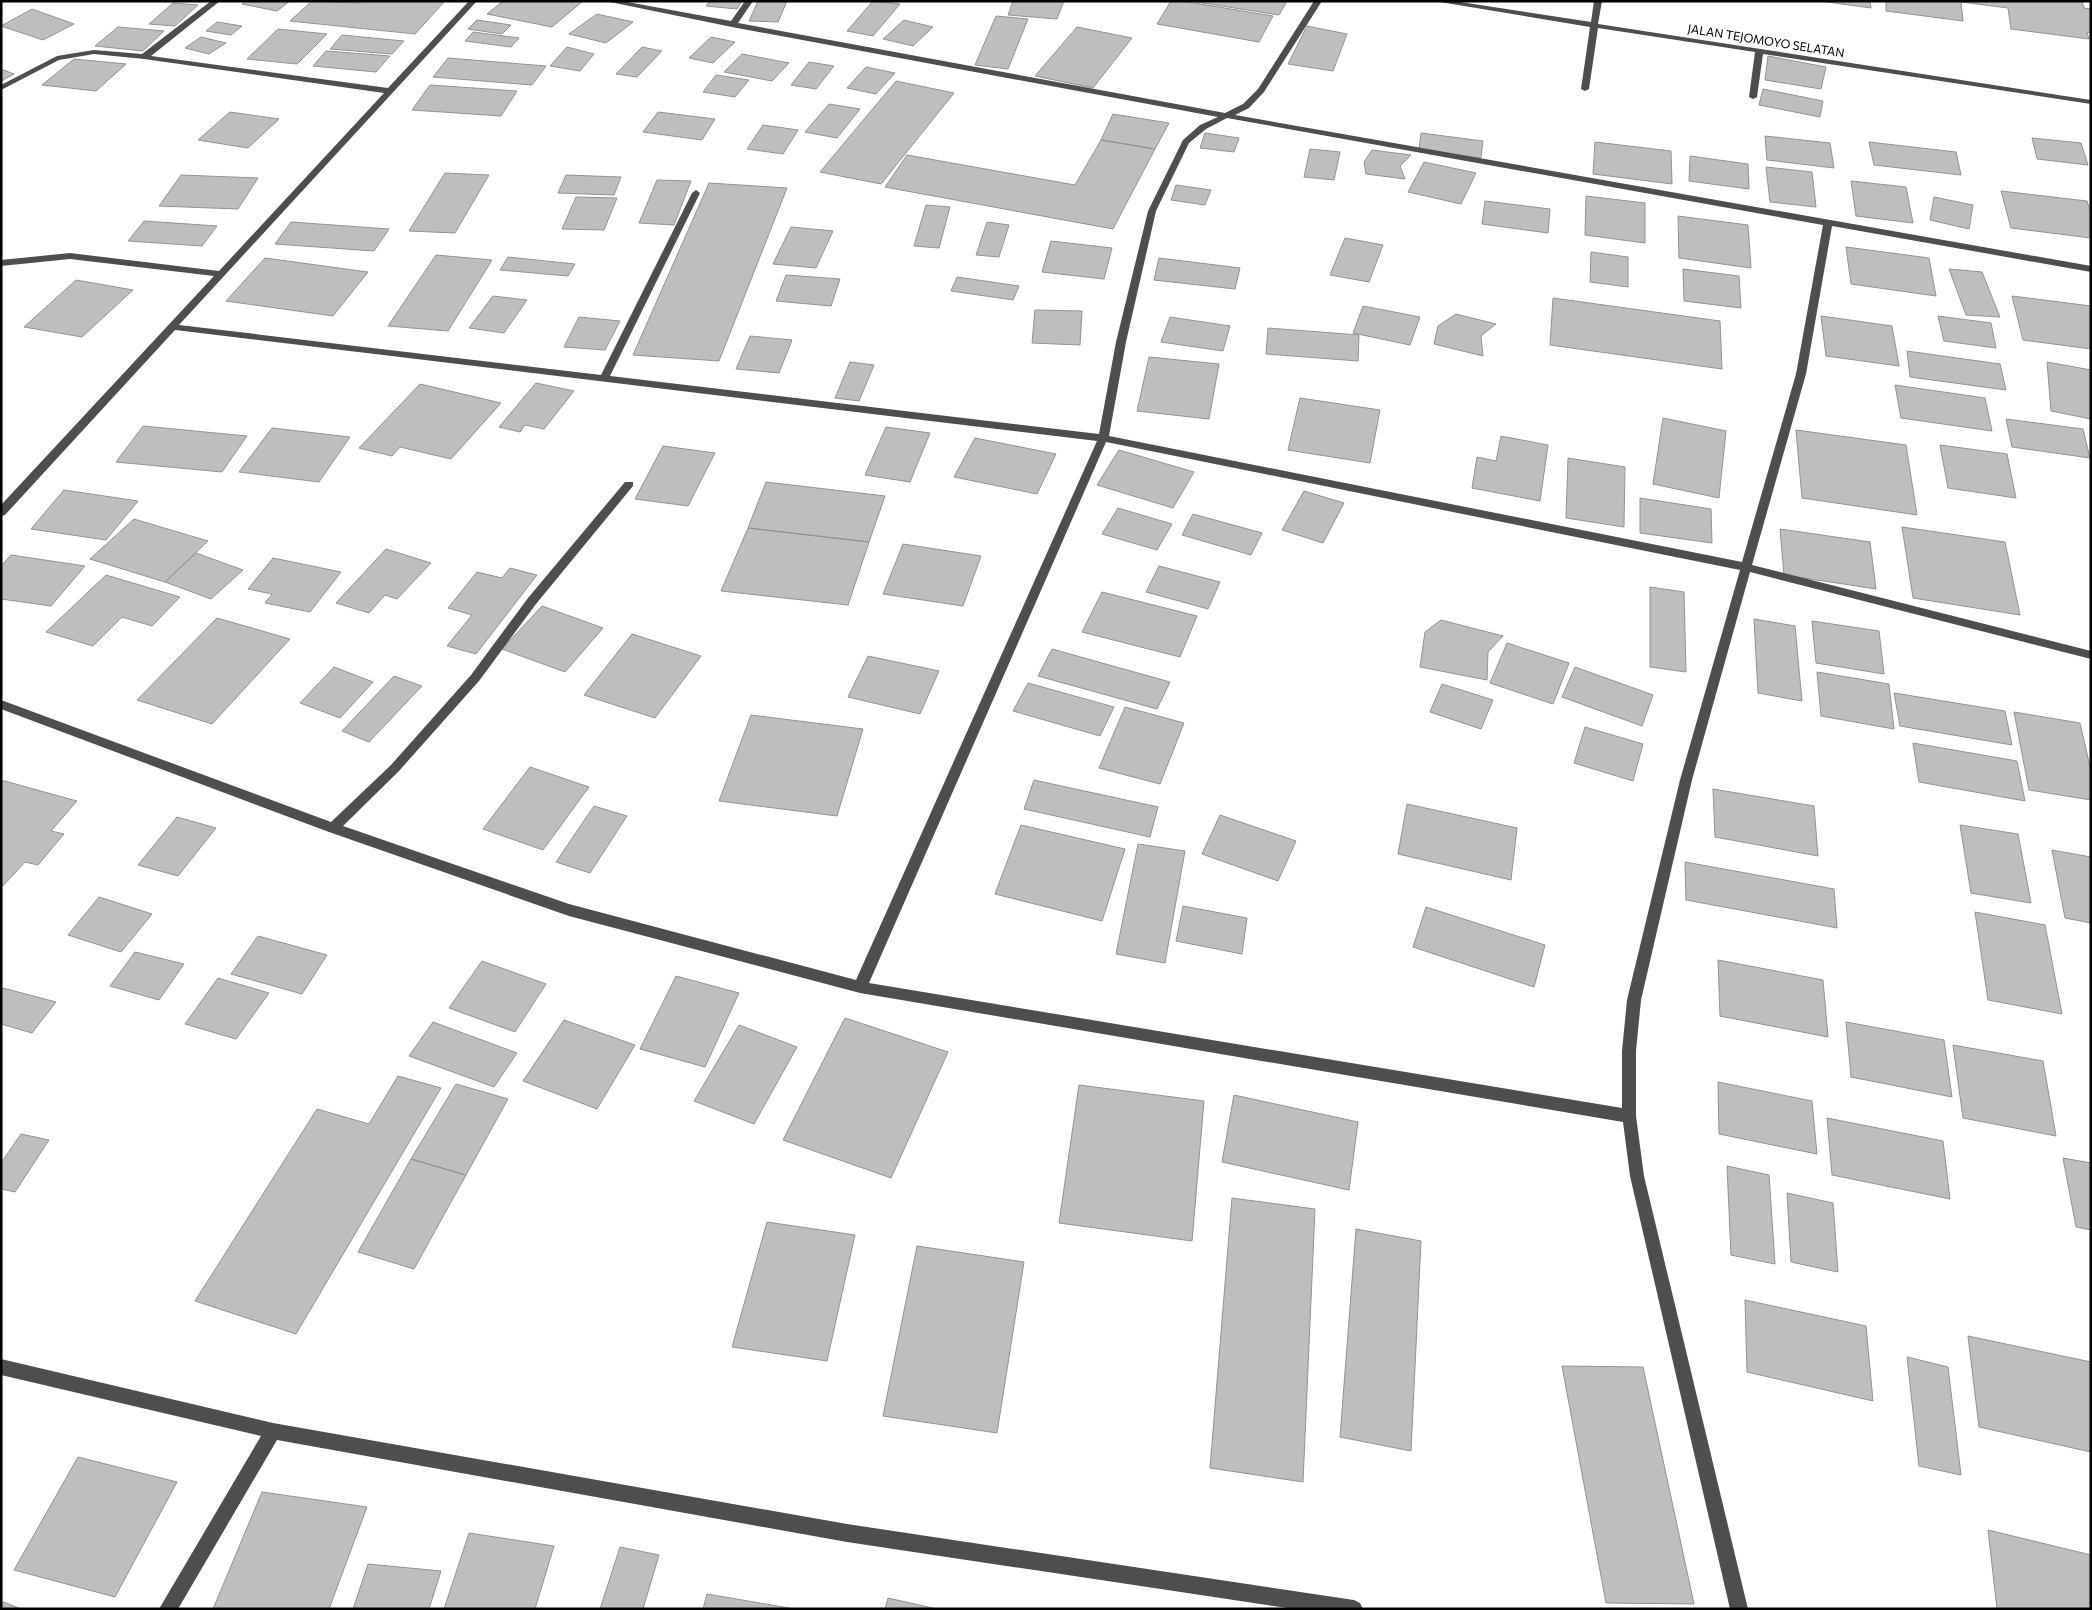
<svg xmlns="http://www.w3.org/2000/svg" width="2092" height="1610" viewBox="0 0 2092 1610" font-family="Commissioner,sans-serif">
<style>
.building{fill:#bebebe;stroke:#929292}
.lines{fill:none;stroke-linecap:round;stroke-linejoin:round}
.minor{fill:#4e4e4e;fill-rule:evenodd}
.labels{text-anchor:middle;stroke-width:5;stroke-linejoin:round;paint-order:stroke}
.far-street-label{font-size:12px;fill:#000;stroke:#fff}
</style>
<rect width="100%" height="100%" fill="#fff"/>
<path class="building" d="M246 1H290L277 11 242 4Z
M312 1 361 3 363 1H445L415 34 290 21Z
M503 1H583L552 27 487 14Z
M710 1H742L737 9 706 6Z
M758 1H787L778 22 749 21Z
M873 1 900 4 873 36 847 31Z
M1013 1H1064L1057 19 1008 15Z
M1171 1H1182L1273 16 1259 42 1157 24Z
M1190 1H1287L1279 15Z
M1820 1H1870L1871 8Z
M1886 1H2082L2084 8 2091 9V33L2087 32 2089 39 2011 29 2008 8 1961 2 1963 21 1886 11Z
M173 3 198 5 175 26 149 24Z
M32 9 74 24 43 40 1 26Z
M597 14 633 22 606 43 569 34Z
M996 16 1028 19 1008 69 975 65Z
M477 20 511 25 502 34 468 29Z
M904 20 933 27 913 46 883 39Z
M217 22 242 26 231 35 206 31Z
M1307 26 1347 34 1333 71 1288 64Z
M118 27 164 31 143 51 95 46Z
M1077 27 1132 38 1093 88 1035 76Z
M278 29 327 34 297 64 247 59Z
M473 32 519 38 511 47 465 41Z
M342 35 404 41 392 54 330 49Z
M201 37 226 43 209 54 185 48Z
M711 37 735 42 713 63 689 58Z
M567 47 594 54 580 71 550 66Z
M642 47 662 51 637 77 616 74Z
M326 51 390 56 376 72 313 66Z
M742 54 789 63 772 81 724 72Z
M1768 56 1826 67 1821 89 1765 80Z
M448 58 546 66 532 85 433 77Z
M74 59 126 64 96 91 42 85Z
M809 62 834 66 816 89 791 85Z
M866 67 895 73 876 94 847 88Z
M1 69 14 74 1 81Z
M716 75 749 80 735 97 703 92Z
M896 81 954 93 881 184 820 172Z
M430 85 517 91 501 116 412 110Z
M1763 89 1823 101 1820 117 1759 105Z
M829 104 860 109 837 138 805 132Z
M230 112 279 119 248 148 198 140Z
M658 112 715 119 702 140 643 132Z
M1113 114 1169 123 1155 149 1101 140Z
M763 125 798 130 783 154 747 149Z
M1205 133 1239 138 1234 152 1200 148Z
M1421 133 1483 141 1481 158 1419 150Z
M1765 136 1830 143 1834 168 1767 160Z
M2032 138 2081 143 2088 165 2037 159Z
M1101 140 1155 149 1113 229 885 187 907 155 1075 185Z
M1595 142 1671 151 1672 184 1593 174Z
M1869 142 1956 152 1961 175 1874 165Z
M1310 149 1340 152 1334 180 1304 177Z
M1372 150 1411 155 1400 166 1405 179 1366 174 1364 162Z
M1690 156 1748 164 1749 189 1689 181Z
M1424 162 1476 173 1461 204 1408 192Z
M1766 167 1812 172 1816 207 1770 202Z
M445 173 489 175 455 233 409 231Z
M181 175 258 178 238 209 159 206Z
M566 175 621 177 614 195 558 193Z
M657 180 691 181 674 225 639 223Z
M1851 181 1906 187 1913 223 1856 216Z
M709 183 787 188 719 361 633 355Z
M1176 185 1211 190 1205 205 1171 200Z
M2001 191 2087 201 2091 213V238L2011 228Z
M1586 196 1645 203V243L1585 235Z
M576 197 617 198 604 230 562 229Z
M1934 197 1973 205 1969 229 1930 220Z
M1485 201 1550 209 1548 233 1482 224Z
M926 205 950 207 939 248 914 246Z
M1678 216 1748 225 1751 268 1679 258Z
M144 221 217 226 202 246 128 241Z
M291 222 389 229 374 251 275 244Z
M987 222 1009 225 999 257 976 255Z
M791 227 833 231 816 268 773 264Z
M1345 238 1383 245 1369 282 1330 275Z
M1051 241 1112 248 1104 279 1042 272Z
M1846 247 1929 258 1936 296 1851 284Z
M1591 252 1628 257V287L1590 282Z
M436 255 492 260 448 331 388 326Z
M508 257 575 264 568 276 500 270Z
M265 258 368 272 333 316 226 301Z
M1159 258 1240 268 1235 289 1154 280Z
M1683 269 1739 276 1741 308 1684 301Z
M1949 269 1982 272 2000 317 1966 315Z
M786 275 840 279 831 306 776 301Z
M957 277 1019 286 1013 300 951 291Z
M76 280 133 290 82 337 24 327Z
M493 296 527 300 504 333 469 328Z
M2012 296 2091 306V349L2023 340Z
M1553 298 1720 321 1722 369 1550 345Z
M1363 306 1420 317 1410 345 1353 333Z
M1035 310 1082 311 1080 345 1032 343Z
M1456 314 1496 324 1481 336 1483 356 1434 344 1438 326Z
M1821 316 1892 326 1899 366 1826 356Z
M1938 316 1991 323 1996 348 1944 341Z
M579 317 620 321 605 350 564 347Z
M1170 317 1230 326 1223 351 1161 342Z
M1268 328 1359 335 1358 361 1266 354Z
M750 336 792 340 779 373 736 369Z
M1907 351 2000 364 2006 390 1910 377Z
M1149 357 1219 364 1209 419 1137 411Z
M850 362 874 365 859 401 835 398Z
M2047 362 2091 370V419L2051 411Z
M536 383 574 391 544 429 525 425 520 432 499 427Z
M420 384 501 403 451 459 400 447 392 456 359 448Z
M1895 385 1985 398 1992 431 1901 418Z
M1300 398 1380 410 1370 463 1288 450Z
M1663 418 1726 431 1719 498 1653 484Z
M2006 419 2083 429 2090 458 2012 447Z
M143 426 247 436 222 472 116 462Z
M886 427 930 433 910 482 865 475Z
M272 428 350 437 319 482 239 472Z
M1796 430 1906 445 1917 515 1802 498Z
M1501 436 1548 445 1540 501 1472 488 1477 457 1496 461Z
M975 438 1056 454 1037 494 954 477Z
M1940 445 2007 454 2016 498 1948 488Z
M663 446 715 453 688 506 635 499Z
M1119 450 1194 472 1173 508 1097 485Z
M1568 458 1625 467 1624 527 1566 518Z
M766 482 885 496 869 542 748 528Z
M64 490 138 501 106 540 31 529Z
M1304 491 1344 503 1323 543 1282 530Z
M1640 498 1711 509 1712 543 1640 533Z
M1118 508 1172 524 1157 550 1102 534Z
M1193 514 1262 533 1251 555 1182 535Z
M134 519 208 541 165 582 90 559Z
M1902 527 2005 542 2020 615 1913 598Z
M748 528 869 542 848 605 721 591Z
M1780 529 1870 542 1876 589 1784 575Z
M903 544 981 556 963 606 883 594Z
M386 549 431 563 397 599 385 595 369 613 336 603Z
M196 553 243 570 211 599 165 582Z
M11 555 85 566 51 606 1 599V566Z
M273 558 341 572 310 612 265 603 272 594 248 589Z
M1159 566 1220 582 1208 609 1146 592Z
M510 568 537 575 476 654 447 646 472 615 448 608 477 572 502 578Z
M106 575 180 597 152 626 122 617 93 646 46 632Z
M1650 587 1684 592 1686 672 1650 667Z
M1102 592 1197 616 1180 657 1082 632Z
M542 606 603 628 565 672 502 649Z
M217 618 290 639 212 724 137 700Z
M1754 619 1795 626 1802 701 1758 693Z
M1441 620 1503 636 1488 652 1487 680 1420 667 1425 632Z
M1812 621 1879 631 1884 674 1816 663Z
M632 634 701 656 655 718 584 695Z
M1507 643 1569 663 1553 704 1490 683Z
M1052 649 1170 682 1157 709 1038 676Z
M868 656 939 671 920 714 848 697Z
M334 667 373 682 340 718 300 703Z
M1575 667 1653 695 1642 726 1562 697Z
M1817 672 1889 684 1894 729 1821 716Z
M394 676 422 686 369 742 342 731Z
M1028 683 1114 707 1100 736 1013 711Z
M1442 684 1493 700 1481 729 1430 712Z
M1894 693 2005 711 2012 745 1900 726Z
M1125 707 1184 723 1160 784 1099 768Z
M2014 712 2080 723 2091 771V800L2029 790Z
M751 715 863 729 837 816 719 801Z
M1585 727 1643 744 1633 781 1574 763Z
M1913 743 2017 761 2025 801 1919 782Z
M530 767 589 787 543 850 483 829Z
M1 780 77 801 51 831 64 834 38 865 25 862 1 888Z
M1034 780 1158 807 1150 837 1024 809Z
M1713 789 1814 806 1818 856 1715 837Z
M1407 804 1517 828 1511 880 1398 854Z
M594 806 627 816 590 873 556 862Z
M1220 815 1296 841 1278 881 1202 854Z
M177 817 216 828 178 876 138 865Z
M1021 825 1125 849 1102 921 995 894Z
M1960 825 2018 834 2031 903 1971 893Z
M1138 844 1185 851 1165 963 1116 954Z
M2052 850 2091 857V923L2065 918Z
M1685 862 1834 889 1837 928 1686 900Z
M99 897 152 914 121 952 68 935Z
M1183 906 1247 918 1242 954 1176 941Z
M1426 907 1545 945 1534 987 1413 947Z
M1975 912 2045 925 2062 1014 1988 1000Z
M258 936 327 955 302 994 231 974Z
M135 952 184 964 159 1000 110 986Z
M1718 960 1823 980 1828 1037 1720 1016Z
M482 961 546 984 515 1032 449 1008Z
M676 976 739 993 705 1067 640 1049Z
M218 978 269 993 236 1039 185 1024Z
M3 988 56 1002 32 1033 1 1024V991Z
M845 1018 948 1052 891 1178 783 1140Z
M564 1020 635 1045 597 1109 523 1081Z
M433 1022 517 1053 494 1087 409 1056Z
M1846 1022 1944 1040 1952 1097 1851 1077Z
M739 1025 797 1047 754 1124 694 1101Z
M1953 1045 2043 1061 2056 1136 1963 1118Z
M398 1076 441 1088 296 1334 195 1301 317 1109 369 1124Z
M1718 1082 1812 1101 1817 1154 1719 1134Z
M456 1084 508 1099 466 1175 411 1159Z
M1079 1085 1204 1101 1192 1241 1059 1223Z
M1234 1095 1358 1122 1349 1190 1222 1162Z
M1827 1118 1943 1141 1950 1199 1832 1175Z
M21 1134 49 1140 15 1192 1 1189V1163Z
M2063 1158 2091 1163V1230L2076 1227Z
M411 1159 466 1175 414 1269 358 1252Z
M1727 1166 1769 1175 1775 1264 1731 1255Z
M1787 1193 1833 1203 1838 1272 1791 1262Z
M1232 1198 1315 1209 1303 1482 1210 1468Z
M767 1222 855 1235 827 1361 732 1347Z
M1356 1229 1421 1241 1411 1451 1340 1437Z
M917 1246 1024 1262 997 1433 883 1416Z
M1745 1300 1866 1326 1873 1401 1747 1372Z
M1968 1336 2091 1362V1452L1979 1427Z
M1907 1357 1948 1367 1961 1475 1919 1466Z
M1562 1366 1643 1367 1694 1604 1606 1603Z
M78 1457 177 1482 115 1597 14 1570Z
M262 1492 367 1507 329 1609H213Z
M1988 1530 2091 1555V1609H1997Z
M469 1533 554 1546 535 1609H444Z
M620 1547 659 1555 643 1609H600Z
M368 1564 441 1571 429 1609H353Z
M707 1594 795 1609H703Z
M888 1598 937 1609H885Z
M1 1601 21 1609H1Z"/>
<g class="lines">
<path class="minor" d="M211 1H220L151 56 388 88 469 1H477L179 325 601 375 692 193 696 190 700 193 610 376 1099 434 1116 342 1148 211 1183 140 1200 125 1218 117 732 27 605 1H622L731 21 745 1H753L738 23 1225 113 1243 104 1258 89 1314 1H1322L1264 92 1249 108 1235 115 2091 266V272L1832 226 1806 374 1752 565 2091 651V659L1750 572 1692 780 1641 1000 1636 1051V1116L1644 1176 1748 1609H1730L1630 1176 1623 1122 860 993 569 916 329 832 1 709V700L331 822 391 765 471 675 528 598 625 482H633V486L536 604 479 681 399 771 343 826 569 904 856 980 1097 441 175 330 5 515 1 516V505L214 276 70 259 1 266V260L70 253 219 271 384 93 144 59 94 54 59 60 1 90V85L57 56 94 50 142 54ZM1227 118 1823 225 1796 374 1742 562 1109 436 1126 342 1156 211 1189 143 1206 129ZM1106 442 1740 570 1680 780 1627 1000 1622 1051V1108L869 983Z
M1434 1H1454L1591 22 1594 1H1602L1598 24 2091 100V104L1763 54 1757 97 1753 99 1749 97 1755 52 1598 28 1589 89 1585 91 1581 89 1590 27Z
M1 1359 273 1423 847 1524 1354 1600 1360 1603 1363 1609H1294L847 1542 277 1440 178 1609H159L261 1436 1 1375Z"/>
</g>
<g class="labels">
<g class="far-street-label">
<text transform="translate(1766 41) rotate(9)" y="4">JALAN TEJOMOYO SELATAN</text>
</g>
</g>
<rect width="2092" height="1610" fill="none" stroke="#000000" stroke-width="5"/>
</svg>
